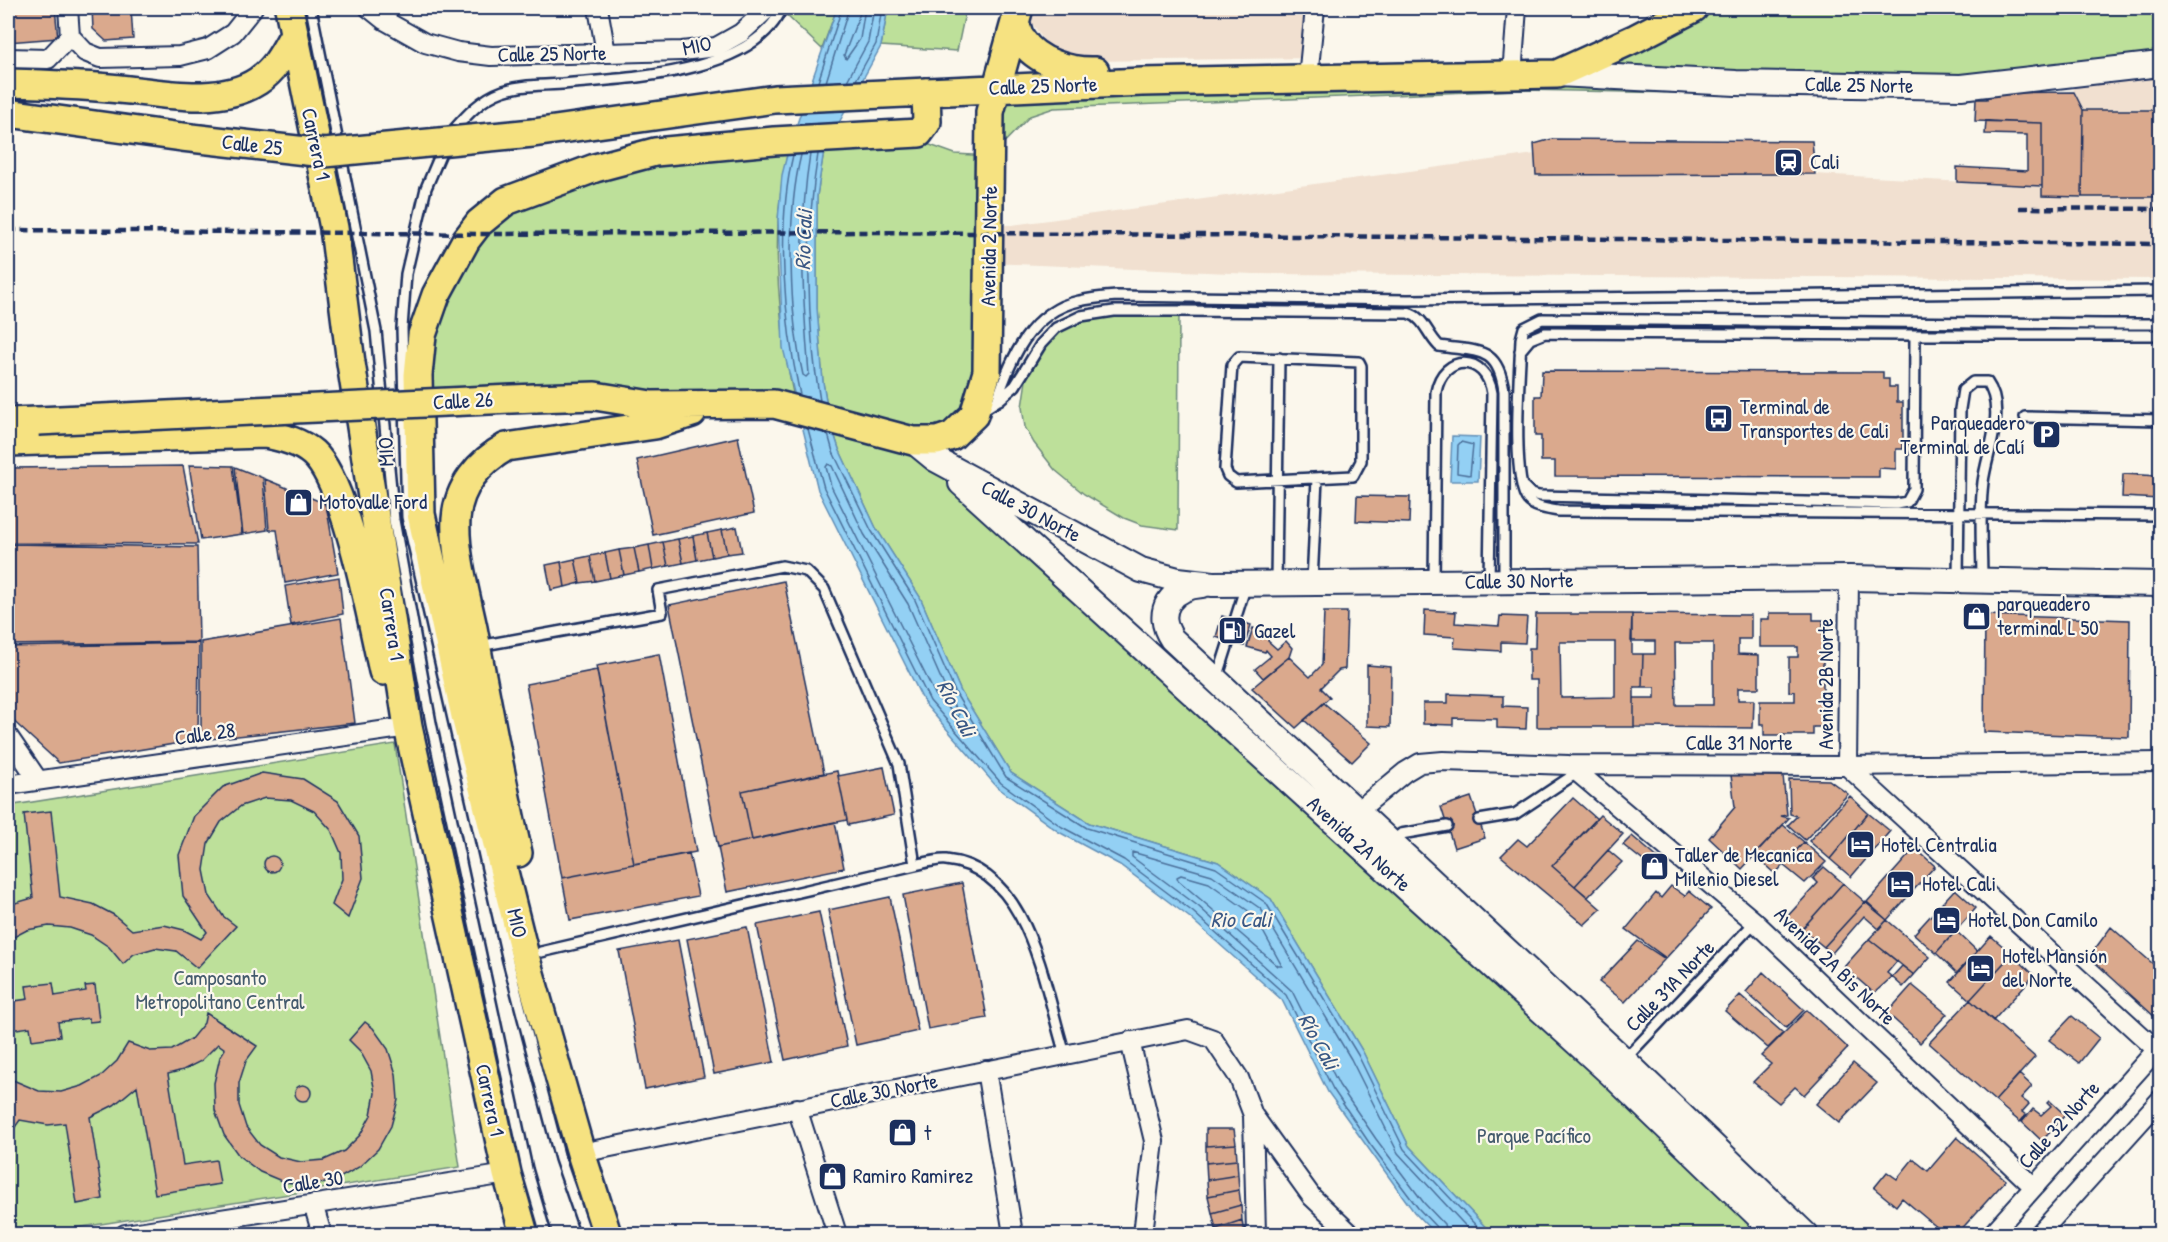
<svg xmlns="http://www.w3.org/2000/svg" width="2168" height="1242" viewBox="0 0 2168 1242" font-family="'Patrick Hand',sans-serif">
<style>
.built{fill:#f1e0d0}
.green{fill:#bde09a;stroke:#6c887c;stroke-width:1.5}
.water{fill:#93d0f4;stroke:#6390b8;stroke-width:1.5}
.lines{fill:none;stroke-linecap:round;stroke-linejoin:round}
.shore{stroke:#4b6f9a;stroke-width:1.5}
.building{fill:#daa98d;stroke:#1b2f5e;stroke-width:1.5;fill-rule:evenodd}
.service-casing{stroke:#1b2f5e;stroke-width:14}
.minor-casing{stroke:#1b2f5e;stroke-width:22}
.secondary-casing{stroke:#1b2f5e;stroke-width:28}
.primary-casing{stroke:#1b2f5e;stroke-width:32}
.service{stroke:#fbf7ec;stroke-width:9}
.minor{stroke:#fbf7ec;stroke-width:18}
.secondary{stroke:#fbf7ec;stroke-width:24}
.primary{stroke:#f6e281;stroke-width:27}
.rail{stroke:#1b2f5e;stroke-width:4.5;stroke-dasharray:9 4.5;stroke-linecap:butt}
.primary-bridge-casing{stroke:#1b2f5e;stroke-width:32;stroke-linecap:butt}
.primary-bridge{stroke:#f6e281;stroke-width:27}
.labels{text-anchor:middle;stroke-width:4.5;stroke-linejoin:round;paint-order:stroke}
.street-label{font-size:21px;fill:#1b2f5e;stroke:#fbf7ec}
.poi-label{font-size:21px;fill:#1b2f5e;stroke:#fbf7ec;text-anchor:start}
.park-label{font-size:21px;fill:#445b6d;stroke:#fbf7ec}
.water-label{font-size:22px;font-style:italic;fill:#395784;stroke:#fbf7ec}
</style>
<rect width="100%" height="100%" fill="#fbf7ec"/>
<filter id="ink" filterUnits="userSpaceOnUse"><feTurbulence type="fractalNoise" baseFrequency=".0167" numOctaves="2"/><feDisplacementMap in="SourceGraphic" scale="12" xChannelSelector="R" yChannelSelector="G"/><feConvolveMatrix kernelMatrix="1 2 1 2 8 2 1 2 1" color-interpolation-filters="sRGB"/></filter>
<g filter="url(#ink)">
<path class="built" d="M1031 8H1315L1310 58 1090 61 1059 53 1045 42 1031 22Z
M2160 64V279L1254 274 990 263 991 225H1012L1535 154 1536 175 1815 174 2042 186V196L2082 197 2083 110 2074 92 2071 73Z"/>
<path class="green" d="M782 8H837L822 49 781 10Z
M888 8H966L957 51 881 46Z
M1694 8H2160V64L1836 96 1522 90 1054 108 1030 116 991 156 983 391 927 442 1777 1234H1492L1409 1146 1363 1052 1271 899 1218 862 1089 823 1011 773 961 692 920 597 876 528 839 449 829 418 823 382 817 308V196L824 150 916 140 955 154 990 156 996 88 1557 74Z
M789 147C768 231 778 324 796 408L421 400 418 375 479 223 595 168Z
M1179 311 1178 530 1142 525 1124 518 1084 494 1055 470 1034 443 1025 427 1022 407 1027 374 1041 344 1081 316Z
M395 744 460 1167 38 1234H8V806Z"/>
<path class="water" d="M837 8H888L881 46 824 150 817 196V308L823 382 829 418 839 449 876 528 920 597 961 692 1011 773 1089 823 1218 862 1271 899 1363 1052 1409 1146 1492 1234H1435L1414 1212 1328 1092 1282 1000 1189 917 1120 865 1059 832 997 787 925 704 818 490 783 348 778 220 782 175 789 147Z
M1452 436 1480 437 1478 481H1450Z"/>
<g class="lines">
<path class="shore" d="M858 8 860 13 844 55 846 59 860 39 865 8
M856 80 876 44 882 8
M847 81 868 42 874 8
M818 82 842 8
M826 82 849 8
M818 154C805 233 806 321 820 401
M793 155C776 227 784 323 800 395
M801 155C786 216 789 313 803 375L806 377 809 374C803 301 798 227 810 154
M808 429 824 488 930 701 1001 783 1062 827 1124 860 1193 912 1286 995 1333 1089 1370 1144 1418 1208 1438 1229 1439 1234
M828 434 833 452 871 530 915 600 956 694 1006 777 1087 828 1216 868 1266 903 1358 1055 1404 1149 1484 1234
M1461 442 1473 445 1470 475 1457 473 1458 445Z
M828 464 832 466 864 534 908 604 949 697 959 714 958 718 936 696 831 486 826 467Z
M1181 875 1209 883 1254 915 1282 966H1278L1178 880 1177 877Z
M1446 1234 1444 1224 1424 1203 1376 1139 1339 1085 1292 991 1198 906 1132 857V852L1212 875 1261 909 1351 1059 1398 1153 1473 1234"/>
</g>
<path class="building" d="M8 8H55L58 38 8 42Z
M92 8H131L133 39 106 41 93 29Z
M2074 92 2083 110 2082 197 2042 196V123L1975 121 1976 99H1987V93Z
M2083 110H2160V197H2082Z
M1986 121 2042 123V186L1957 182V167L2027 171V135L1985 134Z
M1552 139 1812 141 1815 174 1536 175 1534 144Z
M1542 371 1883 372V379H1889V387H1897V402H1903V449H1896V469L1879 468V477L1555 476V461H1541V436H1535V396H1541Z
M738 437 754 513 653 535 637 460Z
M189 465 233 466 242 534 201 540Z
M183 466 198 544 10 543V468Z
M235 467 263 478 267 530 243 534Z
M2123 474 2160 476V499L2122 497Z
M265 479 326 504 338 573 285 583 277 530H269Z
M1357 496 1410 497 1409 523 1356 521Z
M737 527 742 552 727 554 722 530Z
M722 530 727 554 712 557 707 533Z
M707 533 712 557 697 560 693 536Z
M693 536 697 560 683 563 678 539Z
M678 539 683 563 668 566 663 542Z
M663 542 668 566 653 569 649 545Z
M10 544 197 547 199 642 8 645Z
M649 545 653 569 639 572 634 548Z
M634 548 639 572 624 575 619 550Z
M619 550 624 575 610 578 605 553Z
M605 553 610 578 595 581 590 556Z
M590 556 595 581 580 583 575 559Z
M575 559 580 583 565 587 561 562Z
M561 562 565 587 551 590 546 565Z
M339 577 343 614 291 625 285 586Z
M784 581 824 773 742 791 752 840 718 847 669 605Z
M1425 610 1456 612 1455 623 1499 626 1500 616 1527 617 1525 643 1501 642V651L1454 648 1455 637 1424 635Z
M1324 612H1347L1345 669 1339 670 1321 688 1330 697 1296 728 1252 688 1289 657 1310 677 1322 665Z
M1769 613H1813V620H1823V727H1813V735H1764V724H1760V701H1795V691L1789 692V657H1798V647H1760V619H1769Z
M1536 614H1632V654H1643L1642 687H1634V727H1537V680H1529V648H1535ZM1560 642H1615V697L1561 698Z
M1632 614 1751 615V639H1738V654L1759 655V688H1738V700H1754L1753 728 1634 727V698H1655V687H1642L1643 654H1655V641H1631ZM1675 643H1713V705H1676Z
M1985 615 2130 620 2129 737 1984 732Z
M1222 616 1251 625 1244 646 1216 637Z
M341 618 355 723 201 740V642Z
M1253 628 1270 633 1268 641 1277 649 1286 641 1292 648 1289 657 1263 678 1255 669 1271 656 1266 650 1265 652 1247 647Z
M199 643 198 740 59 763 8 716V647Z
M659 654 696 852 634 864 596 666Z
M1367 665 1391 667 1390 727 1367 726Z
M597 670 634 864 562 878 526 684Z
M1448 694 1503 696V706L1527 707 1526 729 1497 728V719L1453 718V725L1423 724V703H1448Z
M1324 703 1371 743 1352 762 1304 720Z
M884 767 894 815 848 825 838 776Z
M837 771 847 820 752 840 742 791Z
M262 773 303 779 338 801 359 836 363 878 348 918 332 905 342 879 341 853 331 830 314 811 291 800 265 798 241 806 221 822 208 844 204 870 209 895 223 916 236 926 197 968 176 951 155 948 134 954 123 964 109 947 91 935 70 928 49 926 27 930 8 940V905L33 898 24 814 51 811 60 897 93 904 114 915 132 930 164 925 184 930 201 939 207 932 183 896 179 855 194 816 223 787Z
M1731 775 1783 776 1787 815 1781 816 1789 818 1742 869 1709 838 1735 807Z
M1789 779 1829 780 1848 794 1805 840 1788 825 1797 816 1790 814Z
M1850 796 1868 813 1830 859 1809 841Z
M1471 797 1485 838 1454 848 1441 807Z
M1573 798 1597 819 1552 866 1601 909 1584 925 1501 856 1518 839 1527 846Z
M1868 813 1890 831 1851 877 1830 859Z
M1600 815 1623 834 1575 886 1552 866Z
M835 822 844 868 727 892 718 847Z
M1783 825 1804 842 1775 874 1754 855Z
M1632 836 1659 859 1651 867 1623 845Z
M1804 842 1826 862 1805 883 1783 865Z
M1915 848 1935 866 1887 920 1867 902Z
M1608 850 1622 862 1588 897 1575 886Z
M689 853 698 896 570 920 562 878Z
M264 864a8 8 0 1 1 16 0a8 8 0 1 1-16 0Z
M1824 867 1843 883 1801 930 1786 918 1818 883 1813 878Z
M962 883 987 1018 928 1029 903 895Z
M1843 883 1865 902 1824 947 1802 929Z
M1671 886 1685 896 1689 891 1711 909 1666 958 1626 929 1656 893 1661 898Z
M1955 889 1976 908 1936 953 1914 934Z
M890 897 918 1031 856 1045 828 910Z
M1865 902 1887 920 1879 929 1864 916 1832 953 1824 947Z
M819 912 847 1046 785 1060 757 925Z
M1887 920 1930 957 1914 975 1869 939Z
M747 927 774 1062 714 1074 687 939Z
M2111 927 2160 970V1012L2156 1018 2089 957Z
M1956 931 1977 951 1957 973 1936 953Z
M1991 936 2012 954 1970 1000 1950 982Z
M1869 939 1897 961 1887 973 1892 977 1874 993 1844 967Z
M678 940 704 1077 645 1089 619 951Z
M1638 941 1665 959 1625 1002 1599 982Z
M2012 954 2034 975 1993 1021 1970 1000Z
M1902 966 1914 975 1903 987 1892 977Z
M1763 972 1804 1010 1786 1028 1746 992Z
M53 983 55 996 86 991 85 986 95 985 99 1021 89 1022V1018L58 1022 60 1036 32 1040 30 1027 10 1030 8 1002 28 999 26 986Z
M1912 985 1947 1014 1920 1043 1887 1013Z
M1740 995 1783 1033 1768 1048 1725 1011Z
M1970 1000 2035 1057 1995 1101 1929 1043Z
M1807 1010 1848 1048 1804 1095 1795 1087 1779 1103 1753 1082 1771 1064 1761 1056Z
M206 1013 257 1046 246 1061 239 1083V1105L246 1127 260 1145 279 1157 301 1162 324 1160 344 1151 360 1135 371 1115 375 1093 371 1071 360 1051 349 1040 365 1022 373 1028 388 1049 396 1074 398 1100 391 1126 378 1149 359 1167 336 1180 310 1185 284 1182 260 1172 239 1156 224 1135 215 1110 214 1083 220 1057 225 1049 218 1044 201 1061 183 1070 168 1074 183 1165 216 1160 220 1184 155 1194 137 1086 114 1105 90 1117 103 1199 77 1204 65 1123 48 1125 20 1120 8 1137V1078L39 1091 61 1092 82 1086 101 1076 117 1061 128 1043 150 1051 172 1050 191 1039 204 1023Z
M2072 1016 2099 1038 2079 1063 2049 1040Z
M1853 1063 1877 1083 1839 1123 1816 1104Z
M2019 1074 2032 1086 2021 1098 2029 1104 2022 1112 2026 1115 2020 1122 1995 1101Z
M295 1093a8 8 0 1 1 16 0a8 8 0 1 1-16 0Z
M2049 1100 2065 1115 2042 1141 2022 1122 2033 1109 2041 1115 2051 1106 2047 1102Z
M1206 1129H1234L1236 1144 1206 1146Z
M1957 1137 2006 1180 1957 1234H1945L1902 1198 1896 1206 1874 1188 1887 1172 1897 1179 1913 1159 1928 1171Z
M1236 1144 1237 1160 1206 1163V1146Z
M1237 1160 1238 1175 1207 1180 1206 1163Z
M1238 1175 1239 1190 1208 1196 1207 1180Z
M1239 1190 1241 1205 1212 1213 1208 1196Z
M1241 1205 1242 1220 1216 1229 1212 1213Z
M1242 1220 1244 1234H1219L1216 1229Z"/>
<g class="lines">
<defs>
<path id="service" d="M311 8 376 331 394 520 431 723 527 1169 546 1234
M450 134C465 117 480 99 503 91 521 85 542 85 562 84 626 78 753 75 782 8
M444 146 426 188 406 274 402 328 407 517 508 961 560 1159 586 1234
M2160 319 2154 324H2104L1542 319 1524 328 1521 339C1520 369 1511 481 1528 500 1535 508 1548 509 1558 511L2160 515
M1915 335H2160
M1520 351 1530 339 1545 333 1915 335 1914 489 1907 502 1896 504 1539 496 1531 494 1524 487
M1239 357 1359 362 1361 366V461L1353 476 1236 482 1228 476 1225 469 1232 365Z
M999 400 1015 386 1041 344 1056 328 1081 316 1114 311H1179L1408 313C1425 318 1426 333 1439 346 1476 352 1498 345 1504 391V580
M981 411 997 401C1010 359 1031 311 1079 301 1091 298 1104 297 1117 296L1408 300 2160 291
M2025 417 2160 420
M1958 579 1960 409 1963 390 1973 382H1987C2007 410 1987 451 1983 482 1979 514 1982 548 1982 581
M1276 582 1279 358
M1312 582 1317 479
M1434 582 1436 392C1443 353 1486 354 1492 393L1489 581
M1235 620 1246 585
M479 646 662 613 658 590 782 566 806 571 824 589 899 764 915 865
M1217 679 1229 641
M1479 820 1515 814 1578 772
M1393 842 1401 834 1447 826
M541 952 915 865C924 863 937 859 946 860 1031 869 1044 989 1065 1054
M1625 1059 1755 922"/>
<path id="minor" d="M68 8 70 36 85 52 100 58 180 56 208 49 233 33 253 8
M369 8 384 20 425 43 458 52 491 56 682 51 716 47 741 33 768 8
M598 8 606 53
M8 58 48 59 70 36
M1512 75 1517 8
M1308 78 1315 8
M1849 578 1847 766 2157 1050
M8 736 38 780
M1569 765 1755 922 2034 1187
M8 785 408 727
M1348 819 1405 772 1420 763 1443 761 1569 765 1847 766 2160 762
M1130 1041 1154 1141 1143 1234
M986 1070 1013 1234
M797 1108 837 1234
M1253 1115 1256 1234
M581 1153 1188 1030 1213 1039 1239 1078 1253 1115 1312 1197 1351 1234
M313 1204 322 1234
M125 1234 507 1174
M1992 1234 2160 1046
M2039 1234 2160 1100"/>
<path id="secondary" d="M1557 74 1736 83 1961 87 2160 64
M913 441 935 459 1141 570 1178 580 1213 584 1849 578 2160 584
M961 483 1611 1074 1777 1234
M1202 585C1172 587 1153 611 1172 639L1624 1060 1805 1234"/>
<path id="primary" d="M289 8 334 228 351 363 408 727 507 1174 524 1234
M1015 22C1017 27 1018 35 1022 40 1036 62 1070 72 1095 71
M8 83C41 84 75 85 109 88 153 91 218 108 258 81 276 69 284 52 294 34
M8 113 182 137
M533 133 775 99 1142 82 1557 74 1636 38 1694 8
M535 398 595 396 651 405 774 404 913 441H937L952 436 974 415 987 372 990 112 1019 8
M8 422 38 421
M8 442 266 434C283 438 299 441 313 453 347 483 372 623 383 671
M518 853C501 779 487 703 473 628 466 595 454 552 456 519 458 487 479 462 506 447L655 425 692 413
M607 1234 581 1153 525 956 465 716 421 514 418 375 422 335 436 295 466 240 479 223 506 201 595 168 655 152 774 141 919 133 927 122 926 92"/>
</defs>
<use href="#service" class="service-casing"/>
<use href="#minor" class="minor-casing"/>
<use href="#secondary" class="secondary-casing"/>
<use href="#primary" class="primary-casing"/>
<use href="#service" class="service"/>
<use href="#minor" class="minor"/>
<use href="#secondary" class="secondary"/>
<use href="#primary" class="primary"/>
<path class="rail" d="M2019 208 2160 209
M8 230 485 234 872 232 2160 244"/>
<defs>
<path id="primary-bridge" d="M182 137 324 153 533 133
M38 421 535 398"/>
</defs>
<use href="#primary-bridge" class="primary-bridge-casing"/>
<use href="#primary-bridge" class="primary-bridge"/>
</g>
</g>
<defs>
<symbol id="station-square" viewBox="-11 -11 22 22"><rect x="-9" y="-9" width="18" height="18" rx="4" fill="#1b2f5e" stroke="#fbf7ec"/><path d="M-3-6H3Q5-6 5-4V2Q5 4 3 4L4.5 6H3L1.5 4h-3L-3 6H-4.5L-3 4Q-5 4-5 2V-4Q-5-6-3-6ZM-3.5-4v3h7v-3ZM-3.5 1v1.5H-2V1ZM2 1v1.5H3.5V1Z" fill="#fff"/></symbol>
<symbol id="bus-square" viewBox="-11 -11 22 22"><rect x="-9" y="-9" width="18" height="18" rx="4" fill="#1b2f5e" stroke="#fbf7ec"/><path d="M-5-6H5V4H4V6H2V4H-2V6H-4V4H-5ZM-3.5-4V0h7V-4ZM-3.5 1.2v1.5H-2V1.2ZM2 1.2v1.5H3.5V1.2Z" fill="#fff"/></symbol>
<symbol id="parking-square" viewBox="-11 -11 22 22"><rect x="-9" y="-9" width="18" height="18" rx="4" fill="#1b2f5e" stroke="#fbf7ec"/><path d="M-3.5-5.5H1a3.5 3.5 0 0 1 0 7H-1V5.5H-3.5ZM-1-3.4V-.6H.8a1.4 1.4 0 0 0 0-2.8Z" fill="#fff"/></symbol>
<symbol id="shop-square" viewBox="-11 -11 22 22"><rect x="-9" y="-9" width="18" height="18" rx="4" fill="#1b2f5e" stroke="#fbf7ec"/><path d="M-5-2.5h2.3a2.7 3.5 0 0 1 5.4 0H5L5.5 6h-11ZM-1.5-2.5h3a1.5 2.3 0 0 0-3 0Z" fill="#fff"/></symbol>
<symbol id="fuel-square" viewBox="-11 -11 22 22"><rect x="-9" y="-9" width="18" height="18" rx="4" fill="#1b2f5e" stroke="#fbf7ec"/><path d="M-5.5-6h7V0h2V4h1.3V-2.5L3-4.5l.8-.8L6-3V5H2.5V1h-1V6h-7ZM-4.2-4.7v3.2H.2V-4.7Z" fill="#fff"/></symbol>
<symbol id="hotel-square" viewBox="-11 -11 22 22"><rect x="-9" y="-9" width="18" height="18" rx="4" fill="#1b2f5e" stroke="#fbf7ec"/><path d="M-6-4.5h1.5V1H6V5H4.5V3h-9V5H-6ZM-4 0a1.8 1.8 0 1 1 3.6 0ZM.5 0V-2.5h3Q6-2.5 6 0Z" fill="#fff"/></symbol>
</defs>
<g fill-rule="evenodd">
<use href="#station-square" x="1772" y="146" width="33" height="33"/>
<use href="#bus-square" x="1702" y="402" width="33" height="33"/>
<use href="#parking-square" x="2030" y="418" width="33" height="33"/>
<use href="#shop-square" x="282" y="486" width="33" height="33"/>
<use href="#shop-square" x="1960" y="600" width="33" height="33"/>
<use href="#fuel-square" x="1216" y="614" width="33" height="33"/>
<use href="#hotel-square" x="1844" y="828" width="33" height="33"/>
<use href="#shop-square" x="1638" y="850" width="33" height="33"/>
<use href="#hotel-square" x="1884" y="868" width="33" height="33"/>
<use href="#hotel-square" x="1930" y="904" width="33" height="33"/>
<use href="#hotel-square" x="1964" y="952" width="33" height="33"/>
<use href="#shop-square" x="886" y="1116" width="33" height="33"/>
<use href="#shop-square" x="816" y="1160" width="33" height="33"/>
</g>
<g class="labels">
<g class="street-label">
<text transform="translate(697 46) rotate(-12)" y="7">MIO</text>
<text transform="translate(552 54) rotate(-1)" y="7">Calle 25 Norte</text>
<text transform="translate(1859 85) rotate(1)" y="7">Calle 25 Norte</text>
<text transform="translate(1043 86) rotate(-2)" y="7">Calle 25 Norte</text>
<text transform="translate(316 144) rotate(78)" y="7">Carrera 1</text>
<text transform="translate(252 145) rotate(7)" y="7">Calle 25</text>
<text transform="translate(989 246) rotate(-89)" y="7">Avenida 2 Norte</text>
<text transform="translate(463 401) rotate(-3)" y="7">Calle 26</text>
<text transform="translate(386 452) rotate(-92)" y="7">MIO</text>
<text transform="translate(1031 511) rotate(28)" y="7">Calle 30 Norte</text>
<text transform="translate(1519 581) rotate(-1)" y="7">Calle 30 Norte</text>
<text transform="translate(392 624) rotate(81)" y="7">Carrera 1</text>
<text transform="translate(1826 684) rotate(-90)" y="7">Avenida 2B Norte</text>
<text transform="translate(205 734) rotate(-8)" y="7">Calle 28</text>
<text x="1739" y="750">Calle 31 Norte</text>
<text transform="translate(1359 844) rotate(42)" y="7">Avenida 2A Norte</text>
<text transform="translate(517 923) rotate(77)" y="7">MIO</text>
<text transform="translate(1835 966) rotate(44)" y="7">Avenida 2A Bis Norte</text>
<text transform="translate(1670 986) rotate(-46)" y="7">Calle 31A Norte</text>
<text transform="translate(884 1091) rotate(-11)" y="7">Calle 30 Norte</text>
<text transform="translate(490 1100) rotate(78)" y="7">Carrera 1</text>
<text transform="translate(2059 1125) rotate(-48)" y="7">Calle 32 Norte</text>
<text transform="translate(313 1182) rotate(-9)" y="7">Calle 30</text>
</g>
<g class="poi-label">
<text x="1810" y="169">Cali</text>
<text x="1740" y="414">Terminal de<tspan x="1740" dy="24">Transportes de Cali</tspan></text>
<text x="2025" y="430" text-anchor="end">Parqueadero<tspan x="2025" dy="24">Terminal de Calí</tspan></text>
<text x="319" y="509">Motovalle Ford</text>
<text x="1997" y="611">parqueadero<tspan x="1997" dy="24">terminal L 50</tspan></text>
<text x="1254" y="638">Gazel</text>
<text x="1881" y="852">Hotel Centralia</text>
<text x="1675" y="862">Taller de Mecanica<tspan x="1675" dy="24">Milenio Diesel</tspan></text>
<text x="1922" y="891">Hotel Cali</text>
<text x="1968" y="927">Hotel Don Camilo</text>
<text x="2002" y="963">Hotel Mansión<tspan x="2002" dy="24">del Norte</tspan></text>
<text x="924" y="1140">t</text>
<text x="853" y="1183">Ramiro Ramirez</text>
</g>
<g class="park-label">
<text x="220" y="985">Camposanto<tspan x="220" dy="24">Metropolitano Central</tspan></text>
<text x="1534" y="1143">Parque Pacífico</text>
</g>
<g class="water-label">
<text transform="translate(803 240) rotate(-88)" y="8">Río Cali</text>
<text transform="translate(957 708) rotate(63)" y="8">Río Cali</text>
<text x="1241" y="927">Rio Cali</text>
<text transform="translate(1319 1041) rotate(61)" y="8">Río Cali</text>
</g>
</g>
<rect width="2168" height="1242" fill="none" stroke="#fbf7ec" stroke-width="30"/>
<rect x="15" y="15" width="2138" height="1212" fill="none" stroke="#1b2f5e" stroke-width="2" filter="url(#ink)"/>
</svg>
